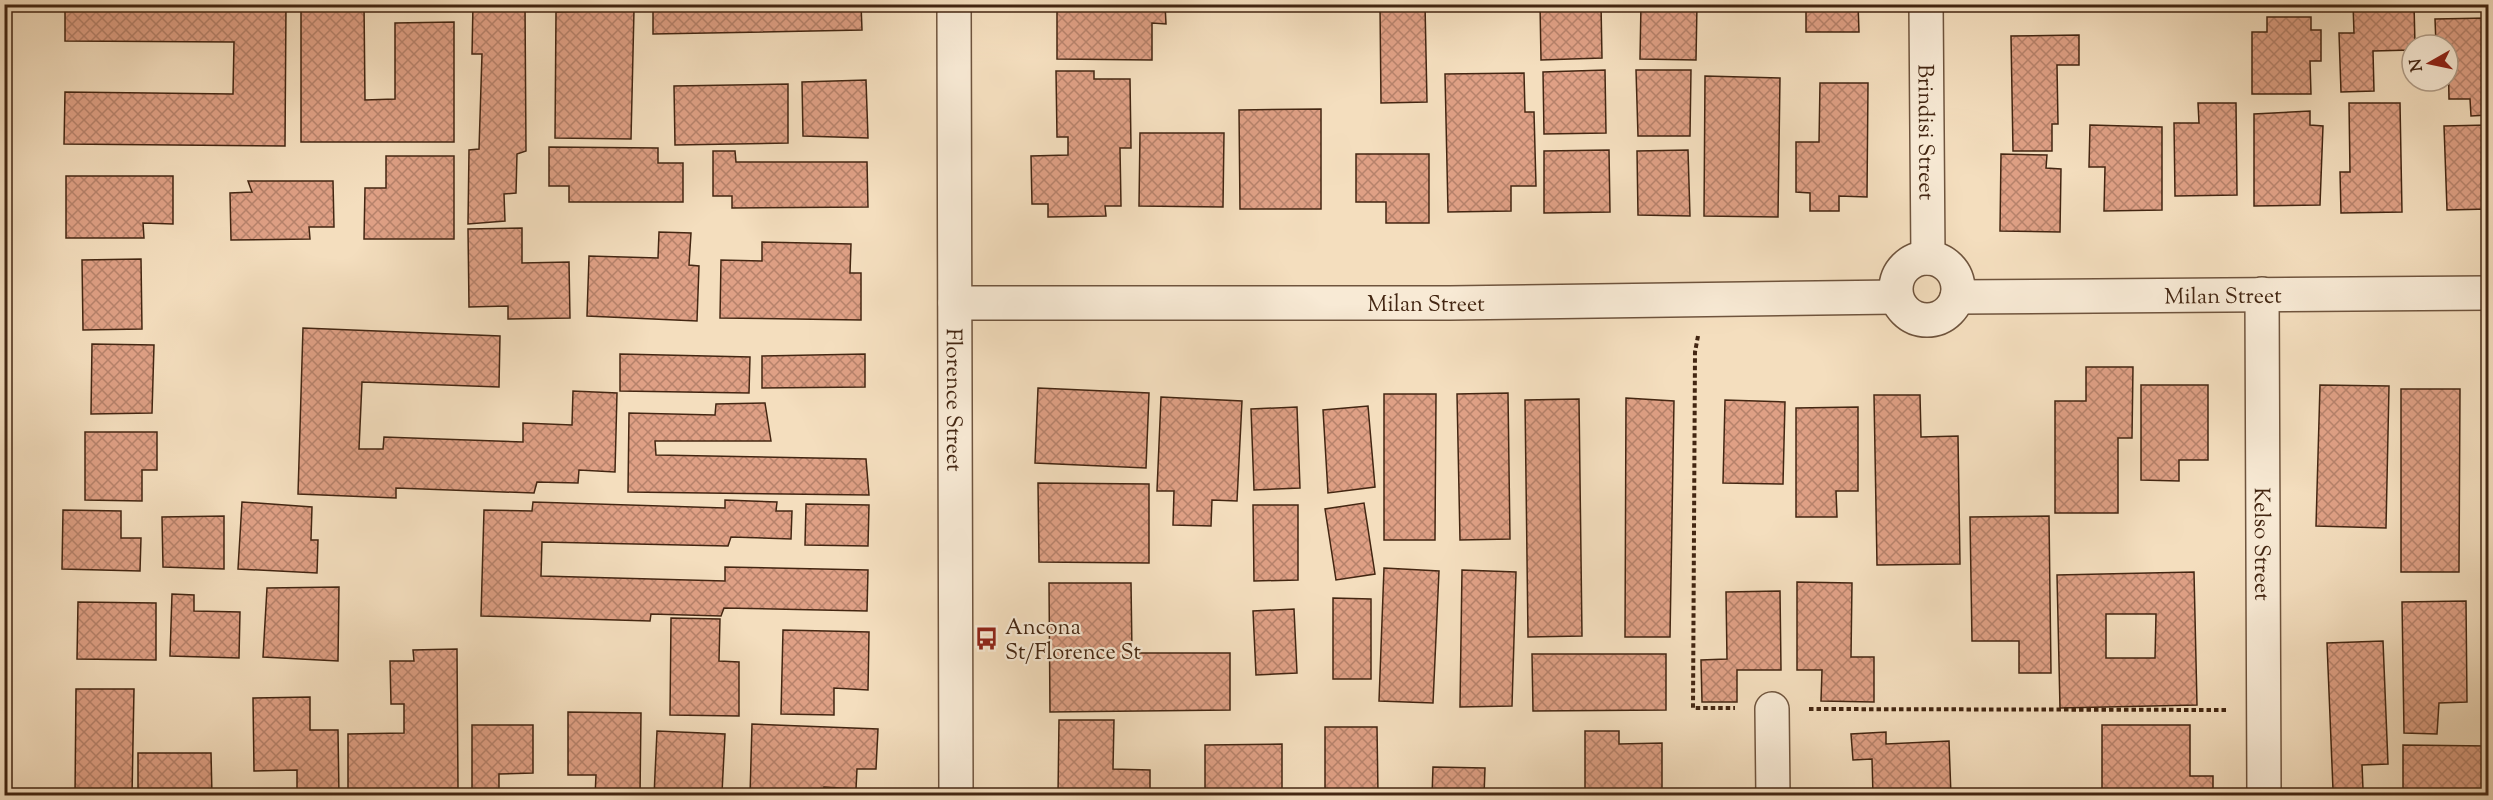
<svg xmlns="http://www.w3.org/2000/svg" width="2493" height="800" viewBox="0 0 2493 800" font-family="'Sorts Mill Goudy',serif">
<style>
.building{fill:url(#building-cross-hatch);stroke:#432612;stroke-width:1.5;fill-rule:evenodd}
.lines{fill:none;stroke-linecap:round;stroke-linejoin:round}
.minor-casing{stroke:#6f543d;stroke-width:36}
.path{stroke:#432612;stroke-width:4;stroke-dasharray:4.5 3;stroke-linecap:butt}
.minor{stroke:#f8ead5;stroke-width:33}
.labels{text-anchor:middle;stroke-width:4.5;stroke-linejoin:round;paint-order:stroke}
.street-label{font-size:22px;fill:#432612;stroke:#f8ead5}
.poi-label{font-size:22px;fill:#432612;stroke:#f8ead5;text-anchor:start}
</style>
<defs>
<pattern id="building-cross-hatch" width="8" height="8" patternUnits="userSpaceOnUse" patternTransform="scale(1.5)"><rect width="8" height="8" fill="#dfa085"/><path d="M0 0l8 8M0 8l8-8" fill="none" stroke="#b6826b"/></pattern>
</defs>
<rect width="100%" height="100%" fill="#f4debe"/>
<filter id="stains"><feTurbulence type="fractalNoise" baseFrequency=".00333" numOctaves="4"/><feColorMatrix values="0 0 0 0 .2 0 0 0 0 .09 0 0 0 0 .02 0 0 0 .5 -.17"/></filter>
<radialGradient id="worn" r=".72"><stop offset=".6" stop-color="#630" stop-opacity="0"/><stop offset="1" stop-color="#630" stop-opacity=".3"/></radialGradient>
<path class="building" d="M65 4H286L285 146 64 144 65 92 233 94 234 42 65 41Z
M301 4H364L365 100 395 99V23L454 22V142H301Z
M473 4H525L526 151 517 154 516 193 504 194 505 221 468 224 469 150 479 149 482 54H472Z
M653 4H861L862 30 653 34Z
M1120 4H1165L1166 24 1152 23V60L1057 59V7H1120Z
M1351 4H1425L1427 102 1381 103 1380 6 1351 7Z
M1540 4H1601L1602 58 1541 60Z
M1641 4H1697L1696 60 1640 59Z
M1806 4H1858L1859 32H1806Z
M2032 4H2152V9L2032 7Z
M2353 4H2414L2415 45H2412V50L2373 51 2374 91 2341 92 2339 33H2354Z
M634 10 631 139 555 138 556 12Z
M2267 17H2311V30H2321V61H2310L2311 94H2252V32H2267Z
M2488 18V115L2471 116 2470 99H2449L2448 45H2436L2435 19Z
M2079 35V65H2057L2058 124H2052V151H2013L2011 36Z
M1605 70 1606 133 1544 134 1543 72Z
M1636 70H1691L1690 136H1638Z
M1056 71H1094V79H1130L1131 148H1120L1121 206H1105L1106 216 1048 217V204H1032L1031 156 1068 155V137H1057Z
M1524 73 1525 112H1534L1536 186H1511V211L1448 212 1445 74Z
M1705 76 1780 78 1778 217 1704 216Z
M866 80 868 138 803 136 802 82Z
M1820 83H1868L1867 197 1839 196V211H1810V193L1796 192V142H1819Z
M788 84V143L675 145 674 86Z
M2198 103H2236L2237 195 2175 196 2174 123H2199Z
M2349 103H2400L2402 212 2341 213 2340 172H2350Z
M1321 109V209H1240L1239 110Z
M2310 111V125L2323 126 2320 205 2254 206V114Z
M2090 125 2162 127V210L2104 211 2105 167H2089Z
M2488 125V209L2447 210 2444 126Z
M1140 133H1224L1223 207 1139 206Z
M549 147 658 148V163H683V202H569V186H549Z
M1609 150 1610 212 1544 213V151Z
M1688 150 1690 216 1638 215 1637 151Z
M713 151H735L736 162H867L868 207 732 208V196H713Z
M1356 154H1429V223H1386V202H1356Z
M2001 154 2047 155 2046 168 2061 169 2060 232 2000 231Z
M386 156H454V239H364L365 188H386Z
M66 176H173V224L143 223 144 238H66Z
M248 181H333L334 227H309L310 239 231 240 230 193 252 192Z
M522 228V263L569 262 570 318 508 319V306L469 307 468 229Z
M659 232 691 233 689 265 699 266 697 321 587 316 589 256 658 258Z
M762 242 851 244 850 273H861V320L720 318 721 260 762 261Z
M141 259 142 329 83 330 82 260Z
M303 328 500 336 499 387 362 382 359 449H383L384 437 523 442V423L572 425 573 391 617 393 615 472 579 470 578 483 537 482 534 493 396 488V498L298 494Z
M92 344 154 345 152 413 91 414Z
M620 354 750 357 749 393 620 391Z
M865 354V387L762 388V356Z
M2086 367H2133L2132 438H2118V513H2055V401H2086Z
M2141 385H2208V460H2179V481L2141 480Z
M2320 385 2389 386 2386 528 2316 526Z
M1038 388 1149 393 1146 468 1035 463Z
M2401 389H2460L2459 572H2401Z
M1508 393 1510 539 1460 540 1457 394Z
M1384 394H1436L1435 540H1384Z
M1874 395H1920L1921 437 1958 436 1960 564 1877 565Z
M1161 397 1242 401 1237 501 1212 500 1211 526 1173 525 1174 491H1157Z
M1626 398 1674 401 1670 637H1625Z
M1579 399 1582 636 1528 637 1525 400Z
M1725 400 1785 402 1783 484 1723 483Z
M765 403 771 441H655L656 455 866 459 869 495 628 492 629 413 715 415 716 404Z
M1368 406 1375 487 1328 493 1323 410Z
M1297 407 1300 488 1254 490 1251 409Z
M1858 407V491H1836L1837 517H1796V408Z
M85 432H157V470H142V501L85 500Z
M1038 483 1149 484V563L1039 562Z
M725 500 777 502 776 511H792L791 539 731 537 728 546 542 542 541 576 725 581V567L868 570 867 611 724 608 721 616 651 614 650 621 481 616 484 510 532 511 533 502 725 508Z
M242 502 312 507 311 540H318L317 573 238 569Z
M1364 503 1375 574 1336 580 1325 509Z
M806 504 869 505 868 546 805 545Z
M1253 505H1298V580L1254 581Z
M63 510 121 511V538H141L140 571 62 569Z
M224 516V569L163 567 162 517Z
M2049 516 2051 673H2019V641H1972L1970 517Z
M1384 568 1439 571 1433 703 1379 701Z
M1462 570 1516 572 1512 706 1460 707Z
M2194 572 2197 705 2060 708 2057 575ZM2106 614H2156L2155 658H2106Z
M1797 582 1852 583 1851 657H1874V702L1821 701 1822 670H1797Z
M1049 583H1131L1132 653H1230V710L1050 712Z
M339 587 338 661 263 657 267 588Z
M1780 591 1781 670H1737V702H1702L1701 660 1727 659 1726 592Z
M172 594 194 595V611L240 612 239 658 170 656Z
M1333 598 1371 599V679H1333Z
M2466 601 2467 702 2439 703 2437 734 2404 733 2402 602Z
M78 602 156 603V660L77 659Z
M1294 609 1297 673 1256 675 1253 611Z
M671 618 720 619 719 661 739 662V716L670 715Z
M783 630 869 632 868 690 834 688V715L781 714Z
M2383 641 2388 764 2362 765 2363 789 2333 790 2327 643Z
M457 649 458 788 348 789V734L404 733V704H391L390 661H414L413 650Z
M1532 654H1666V710L1533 711Z
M76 689H134L132 796H75Z
M310 697V730H338L339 796H297V770L254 771 253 698Z
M568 712 641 713 640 796H595L596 775H568Z
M1059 720H1114L1113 769 1150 770V796L1058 795Z
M752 724 878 729 876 769H857L856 789 824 787 823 796H750Z
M472 725H533V773L499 774V791L472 792Z
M2102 725H2190V776H2213V796H2102Z
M1325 727H1377L1378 794H1325Z
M657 731 725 734 722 793 691 792V796H654Z
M1585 731H1619V744L1662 743V796H1585Z
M1886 732V744L1949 741 1951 796H1873L1872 759 1853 760 1851 734Z
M1282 744V796H1205V745Z
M2403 745 2488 746V796H2403Z
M138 753H211L212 796H138Z
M1433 767 1485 768 1484 796H1432Z"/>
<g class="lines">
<defs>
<g id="minor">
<path id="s1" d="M954 4 956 796"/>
<path id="s2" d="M1926 4 1928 258"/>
<circle cx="1927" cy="289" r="31"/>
<path id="s3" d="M2262 294 2264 796"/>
<path id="s4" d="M1957 297 2488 293"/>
<path id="s5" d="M955 303H1450L1896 297"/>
<path d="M1772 709 1773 796"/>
</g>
</defs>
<use href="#minor" class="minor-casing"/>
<path class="path" d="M1698 336 1695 352 1693 708H1735
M1809 709 2227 710"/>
<use href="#minor" class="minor"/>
</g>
<defs>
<symbol id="bus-bare" viewBox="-9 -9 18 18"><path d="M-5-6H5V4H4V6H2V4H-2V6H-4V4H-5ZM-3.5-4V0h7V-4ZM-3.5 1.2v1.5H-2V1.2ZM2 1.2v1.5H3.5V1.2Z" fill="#8f2418" stroke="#f8ead5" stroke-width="2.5" paint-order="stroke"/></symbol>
</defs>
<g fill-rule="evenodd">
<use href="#bus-bare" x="970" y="622" width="33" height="33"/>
</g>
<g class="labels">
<g class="street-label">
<text dy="8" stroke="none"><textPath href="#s2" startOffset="128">Brindisi Street</textPath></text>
<text dy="8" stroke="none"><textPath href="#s4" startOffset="266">Milan Street</textPath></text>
<text dy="8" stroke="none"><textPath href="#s5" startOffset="471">Milan Street</textPath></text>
<text dy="8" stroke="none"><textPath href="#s1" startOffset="396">Florence Street</textPath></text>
<text dy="8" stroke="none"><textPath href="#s3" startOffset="250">Kelso Street</textPath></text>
</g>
<g class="poi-label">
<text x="1005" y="634">Ancona<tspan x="1005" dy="25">St/Florence St</tspan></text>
</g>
</g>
<rect width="2493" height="800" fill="none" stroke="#f4debe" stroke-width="24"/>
<rect x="6" y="6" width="2481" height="788" fill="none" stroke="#432612" stroke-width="3"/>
<rect x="12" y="12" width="2469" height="776" fill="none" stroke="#432612" stroke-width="1.5"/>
<g transform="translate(2430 63) rotate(261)"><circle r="28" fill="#f8ead5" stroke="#b09c87" stroke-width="1.5"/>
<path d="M0-4.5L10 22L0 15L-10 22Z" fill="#8f2418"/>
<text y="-9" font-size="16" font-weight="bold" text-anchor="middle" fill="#432612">N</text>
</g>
<rect width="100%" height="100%" filter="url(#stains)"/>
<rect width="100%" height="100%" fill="url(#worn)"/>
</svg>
